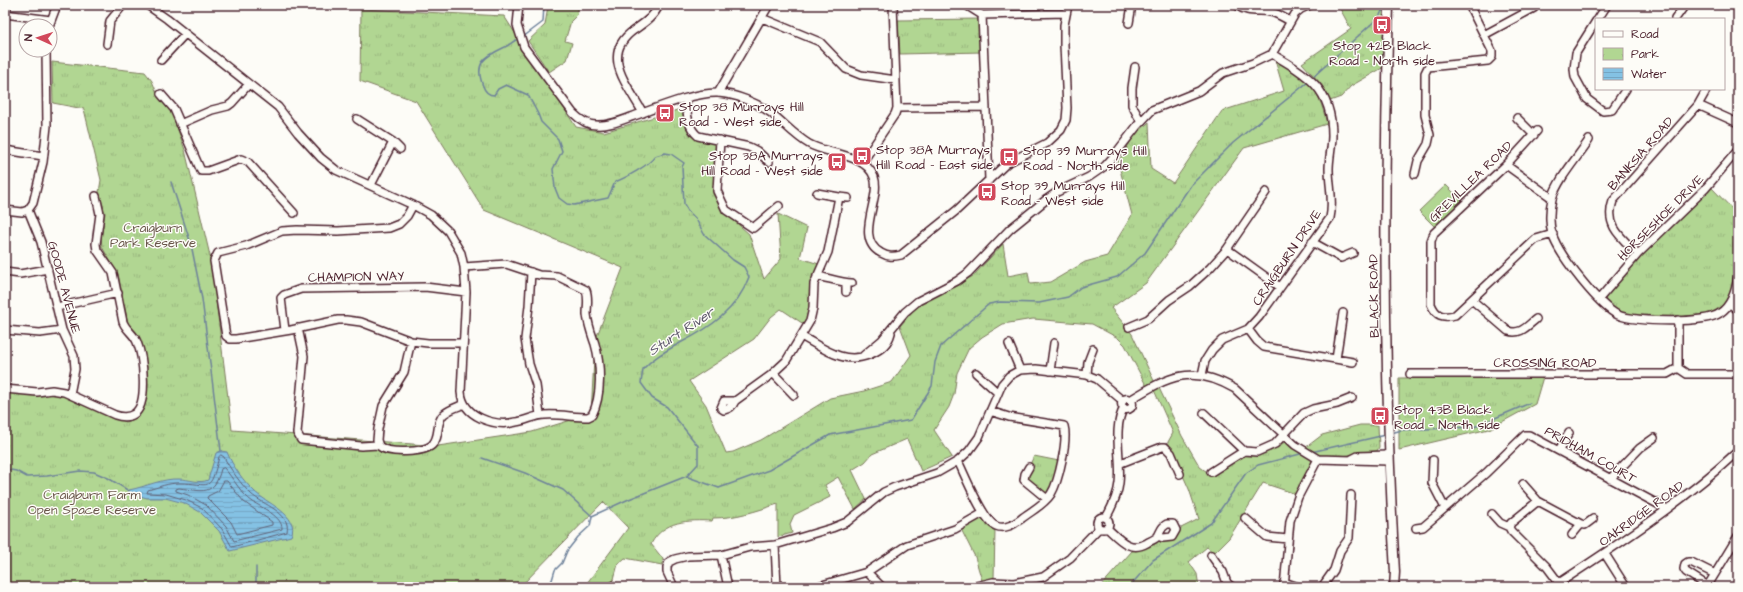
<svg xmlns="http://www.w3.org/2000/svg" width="1743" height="592" viewBox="0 0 1743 592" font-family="'Architects Daughter',sans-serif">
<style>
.park{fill:url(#park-tufts);stroke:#7e7a5e}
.water{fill:url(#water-rules);stroke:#6d819a}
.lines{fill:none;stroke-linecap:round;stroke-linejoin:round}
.shore{stroke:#616075;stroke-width:1}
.stream{stroke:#6d819a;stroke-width:1.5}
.minor-casing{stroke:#4a1f2b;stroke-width:10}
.major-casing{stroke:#4a1f2b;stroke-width:11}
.minor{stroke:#fdfcf7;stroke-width:7}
.major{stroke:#fdfcf7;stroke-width:8}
.labels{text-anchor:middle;stroke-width:3;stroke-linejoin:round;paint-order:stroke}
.poi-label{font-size:13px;fill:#4a1f2b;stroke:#fdfcf7;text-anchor:start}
.street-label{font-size:13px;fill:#4a1f2b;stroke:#fdfcf7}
.park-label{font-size:13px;fill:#69564a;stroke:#fdfcf7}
.water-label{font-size:14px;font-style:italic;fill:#5e586c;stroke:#fdfcf7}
</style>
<defs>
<pattern id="park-tufts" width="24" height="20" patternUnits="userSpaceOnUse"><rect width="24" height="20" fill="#b1d692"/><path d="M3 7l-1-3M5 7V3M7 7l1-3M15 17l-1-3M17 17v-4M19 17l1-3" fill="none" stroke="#9ab77e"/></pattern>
<pattern id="water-rules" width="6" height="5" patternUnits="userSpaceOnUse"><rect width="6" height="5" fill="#84c2e4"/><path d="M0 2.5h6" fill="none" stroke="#74a6c4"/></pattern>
</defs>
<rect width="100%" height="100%" fill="#fdfcf7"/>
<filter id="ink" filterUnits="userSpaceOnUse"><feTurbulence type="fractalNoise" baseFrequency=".025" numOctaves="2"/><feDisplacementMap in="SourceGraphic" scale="8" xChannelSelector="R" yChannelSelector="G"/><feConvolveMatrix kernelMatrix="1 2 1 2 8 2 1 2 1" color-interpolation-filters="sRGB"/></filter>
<g filter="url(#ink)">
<path class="park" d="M548 5H579L577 15 571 21 565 41 572 43 567 60 549 72 528 41 545 25Z
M1338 5H1384V67L1351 86 1341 97 1330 101 1321 84 1302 63 1351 29Z
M361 9 504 16 576 127 604 132 684 108 685 123 690 133 717 143V199L721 209 749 234 764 279 781 259 778 214 807 228 800 258 819 264 809 314 805 325 781 309 771 317 754 339 689 381 706 405 726 453 733 452 761 440 830 398 864 391 892 382 911 355 900 326 918 305 973 276 1003 244 1008 276 1028 272 1030 284 1051 282 1085 262 1107 256 1132 215 1118 162 1134 136 1149 122 1151 169 1173 183 1222 111 1284 91 1275 60C1310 81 1317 83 1327 124L1244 148 1146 283 1111 308 1132 334 1155 383 1147 387 1125 345 1118 338 1092 324 1033 319 1003 324 982 337 969 348 957 373 954 394 949 407 934 430 952 457 921 471 907 439 872 454 865 462 852 470 866 499 855 509 838 477 825 485 830 497 794 515 790 524 792 533 778 537V504C756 511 736 518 713 518L712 521C688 520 664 520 651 544L663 559 662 565 625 558 618 564 614 579 606 587H584L628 528 603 502 520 587H5V392L56 393 71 397 126 422 138 415 143 409 147 393V368L138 337 128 323 118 274 102 247 101 237 105 213 99 192 101 180 84 109 53 103 52 62 145 72 152 81 157 93 171 110 185 150 211 260 232 430 438 446 532 432 591 414 595 341 623 268 484 210 416 101 360 81Z
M980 19 982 52 900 54 898 20Z
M1446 185 1463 202 1436 228 1419 211Z
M1711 187 1738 215C1738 245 1743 312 1704 317 1683 319 1662 317 1641 318 1625 315 1617 312 1605 301L1606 297 1642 255Z
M1543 377 1535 404 1489 429 1399 450V378Z
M1159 388 1182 436 1200 467 1213 476 1245 454C1264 459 1272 443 1288 442L1301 453 1311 457 1312 464 1296 494 1263 483 1229 538 1214 553 1207 547 1189 562 1197 574 1199 587H1100L1132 551 1145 548 1158 539H1175L1179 529 1199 519 1189 489 1168 442 1173 433 1154 390Z
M1360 425H1378L1379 447 1377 451C1359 453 1341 458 1323 456 1317 455 1310 451 1305 448L1322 435Z
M1034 456 1059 461 1052 489 1049 493 1044 494 1024 477Z
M980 518C987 520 988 528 995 530L994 579 982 581 975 557 961 529Z"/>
<path class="water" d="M221 451 227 452C232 465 244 482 254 491 264 502 301 515 291 536L230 551 219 531 200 512 184 503 165 498H147L129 493V490C145 487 163 478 179 479 189 479 199 484 208 480L216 453Z"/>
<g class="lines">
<path class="shore" d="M221 455 224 457C228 466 243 487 251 494 263 505 291 512 287 532L232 547 222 529 202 508 186 500 166 494 147 493 148 490C159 487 168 483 179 483 211 483 209 495 219 457Z
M224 468C234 479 241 494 253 502 261 507 283 517 282 529L234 541 226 526 206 505 188 495 176 491V489L179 488C203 491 214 497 221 469Z
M224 481H227L244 502 272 522V525L237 534 231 522 207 498 208 496 218 491Z"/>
<path class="stream" d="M523 37 543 22 544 5
M516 40C512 42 508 46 503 48 484 57 474 63 483 86 485 92 488 95 494 95L498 89 506 85 528 95 538 114 541 122 558 139 562 151 553 169 555 188 559 198 567 204 574 205 608 198 615 182C625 178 650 165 655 156L665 153 671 154 684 163 682 167 684 204 688 211 696 219 704 234 733 260 744 267 749 277C737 310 710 328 680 343 666 351 654 357 643 369L641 383 652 398 667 407 698 446V464L687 476 629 499 592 516 590 526 578 537 567 551 562 563 555 570 552 580 546 587
M1313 77 1379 17 1385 5
M171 182 191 244 202 299 221 451
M1391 433 1402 430 1474 427 1530 403
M1311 452 1385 435
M482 458 525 473 563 490 592 516
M5 469 16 471 27 477 47 476 80 471 94 472 108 478 129 491
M688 477 719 488 769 470 830 435 911 420 932 386 935 362 941 346 989 304 1000 302 1039 303 1068 297 1081 287 1117 277 1145 253 1191 185 1233 143 1308 82
M256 587V567
M1129 587 1153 560 1211 523 1246 473 1258 465 1304 453"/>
<defs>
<path id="minor" d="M147 5 167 19 278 107 298 133 321 158 336 170 413 205 431 215 448 231 461 253 464 267 466 292 461 392C463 417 494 427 516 422 526 421 535 415 545 415 559 414 574 417 588 417L592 415C602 396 601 365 595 344 592 335 588 325 587 314 587 305 589 298 586 290L557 276 539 275 506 264 464 267
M519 5 517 25 524 47 573 113C579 119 586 125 596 125 608 126 620 121 631 117 654 109 694 92 718 93 736 94 757 103 771 113 784 123 795 136 809 144 828 155 865 153 874 177 882 198 853 238 881 253 888 257 893 257 901 255L957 210 1007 163 1047 143 1061 130 1066 120 1067 108 1064 45V25L1068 5
M893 5 897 108
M966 5 982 15 1066 13
M1236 5C1247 13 1258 10 1270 12 1277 13 1284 18 1290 21
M5 14 51 20
M6 14 7 5
M982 15 989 180
M762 18 820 42 846 69 861 75 896 80
M1598 19 1607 5
M1675 19 1685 5
M1596 21 1576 53 1574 69 1575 77 1587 99 1603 111 1612 110 1626 89
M1129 23 1132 5
M49 26 57 5
M1484 35 1534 8 1536 5
M107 44 110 21 123 5
M161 60 185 34
M1135 67 1132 88V105L1141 122
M718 93 769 5
M161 94 174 109 201 171H208L241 159 248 162 294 213
M686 99C687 113 687 127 698 136L749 147 757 151 769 162
M1698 105 1738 123
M643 113C628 85 599 55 634 30 644 23 654 17 659 5
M1517 118 1534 135
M357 119 393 142 371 185
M180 124 212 110 228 106 232 103 249 84
M1537 131 1506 165 1434 233 1431 241V304C1436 316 1442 318 1455 315L1536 239 1553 234
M720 140 717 191 726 210 753 228 779 206
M1589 140C1578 157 1557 180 1552 199 1549 211 1549 228 1554 239 1562 258 1599 306 1618 315 1635 322 1705 324 1720 313 1732 305 1736 291 1738 276
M393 142 400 149
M5 150 43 156
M862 163 895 114 897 108 986 107
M1506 165 1552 198
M1415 174 1418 161 1428 144 1430 135 1425 115V73L1428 67 1488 61 1492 57V51L1469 5
M839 197 848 198
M413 205 407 216 399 224 389 228 338 231 297 230 282 231 246 246 218 253 214 261 226 336 230 339H236L291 330 338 320H346L361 322 411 341 428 343H463
M5 210 22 212 28 210 33 203 43 162 47 126 46 50
M28 210 41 242 62 330 74 356 75 369 70 394
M1312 242 1341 258 1353 253
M1227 249 1280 287
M1638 254C1622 238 1604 226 1613 201L1698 105 1707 89
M5 272 20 274 48 269
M531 272 529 306 525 339 529 364 536 385 540 415
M817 276C828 278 842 283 852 283
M846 292V283
M1599 299 1638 254 1705 189 1738 150
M1472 300 1508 331C1521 335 1527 326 1536 319
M1730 304 1738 310
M57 307 118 293
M1678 320V368L1687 374H1738
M1129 327 1148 319 1169 300 1190 286 1210 268 1227 249 1266 192
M298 328 304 356 297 433 301 440 361 446 378 445
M1248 329 1257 341 1264 347 1353 362
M5 330 40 333 62 330
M285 330 281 298 284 295 301 289 425 287 466 292
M801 336C814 343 826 352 840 356 858 362 886 353 891 333
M411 341 404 372 383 406 378 429 377 440 379 446C388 454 423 453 432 445 441 437 435 422 444 414 450 409 458 407 464 404
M1009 344 1020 370
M864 355 882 340 905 312 918 301 957 281 968 273 1010 229 1047 199 1057 192 1089 177 1105 166 1113 157 1137 126 1152 110 1199 91 1223 73 1253 63 1272 54 1295 14 1301 9 1310 5
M1336 359 1343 313
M1050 371 1054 343
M773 373 794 395
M976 373 997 392
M1410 374H1667L1678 368
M1087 375 1088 362 1093 349
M1202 375 1205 361 1212 350 1222 340 1248 329 1259 317 1330 218C1334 201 1329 186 1329 169 1329 158 1332 147 1332 135 1332 89 1308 75 1272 54
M5 389 37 392 52 390 64 392 115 415C121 417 128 418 134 414 149 404 143 357 137 342 134 334 126 330 123 322L113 273 97 250 96 244 100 214 96 196
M1121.5 404a5.5 5.5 0 1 1 11 0a5.5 5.5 0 1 1-11 0Z
M1130 400C1169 376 1192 364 1235 389L1295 445 1318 459 1388 461
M735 401H724L721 408 724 410C730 409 733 406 735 401L771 375 786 361 810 321 813 308 814 284 828 252 839 197 817 193
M1204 413 1244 451 1257 452 1275 444 1304 413 1313 409 1337 404 1352 398
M1559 450 1569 433
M1352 459 1358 456 1388 455
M1433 460 1432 483 1445 508
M958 461C965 475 983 521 996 526 1005 530 1014 524 1021 519 1031 511 1044 505 1051 494 1059 481 1068 440 1064 426L1009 417 990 411
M1121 463 1162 447H1165L1171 453 1180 474
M1029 467 1025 474 1024 480 1047 499
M1211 472 1244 451
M1610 479 1640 448 1654 438
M1523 484 1538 501
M1492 514 1500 523 1509 527
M1097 523a6 6 0 1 1 12 0a6 6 0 1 1-12 0Z
M1106 518C1112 507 1118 495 1119 483 1122 461 1112 427 1124 408
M1245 518 1267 537 1288 539
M1107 528C1119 539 1130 553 1147 543 1150 541 1156 539 1158 536 1161 531 1161 527 1167 524H1173L1176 530 1172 537 1163 538 1158 536
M1416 528 1423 527 1486 473 1525 435H1529L1667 509
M1572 535 1581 524
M775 545 777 587
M1605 554 1626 587
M721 555 728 587
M1211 555 1223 572 1227 583 1232 587
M867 572 882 587
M1284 582 1298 587
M1559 583 1547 567 1511 531 1509 527 1511 523 1538 501 1581 524 1585 525 1593 519
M613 586V587
M1708 586 1686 572 1684 569 1685 564 1688 562H1691L1715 574
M674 587 667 572V567L669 562 675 559 688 556 721 555 750 547 775 545 832 528 847 522 884 492 895 487 937 473 958 461 969 451 979 437 1002 384 1009 376 1020 370 1036 369 1087 375 1097 379 1123 401
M815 587 867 572 907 545 955 529 983 513
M972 587 993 582 1014 583 1043 577 1070 558 1099 528
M1284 587 1290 521 1298 497 1318 459
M1322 587 1334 570 1340 551 1349 538 1351 495
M1553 587C1617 545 1682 503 1738 451
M1707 587 1738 536"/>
<path id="major" d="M1389 5C1383 194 1384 383 1395 572L1394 587"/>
</defs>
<use href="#minor" class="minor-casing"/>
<use href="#major" class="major-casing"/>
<use href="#minor" class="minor"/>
<use href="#major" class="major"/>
</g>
</g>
<defs>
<symbol id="bus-square" viewBox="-11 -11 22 22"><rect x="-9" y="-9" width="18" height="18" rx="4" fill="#d1495b" stroke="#fdfcf7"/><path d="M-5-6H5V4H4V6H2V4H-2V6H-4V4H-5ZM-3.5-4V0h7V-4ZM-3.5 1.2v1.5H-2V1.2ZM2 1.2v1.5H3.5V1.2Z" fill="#fff"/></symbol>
</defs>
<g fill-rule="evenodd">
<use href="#bus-square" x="1371" y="14" width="22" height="22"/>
<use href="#bus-square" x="654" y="102" width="22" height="22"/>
<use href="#bus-square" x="851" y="145" width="22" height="22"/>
<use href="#bus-square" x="998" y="146" width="22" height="22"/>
<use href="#bus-square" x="826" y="151" width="22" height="22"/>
<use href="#bus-square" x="976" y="181" width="22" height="22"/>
<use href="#bus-square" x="1369" y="405" width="22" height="22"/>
</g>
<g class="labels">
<g class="poi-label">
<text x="1382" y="50" text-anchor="middle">Stop 42B Black<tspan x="1382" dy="15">Road - North side</tspan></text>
<text x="679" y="111">Stop 38 Murrays Hill<tspan x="679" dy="15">Road - West side</tspan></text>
<text x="876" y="154">Stop 38A Murrays<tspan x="876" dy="15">Hill Road - East side</tspan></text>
<text x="1023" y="155">Stop 39 Murrays Hill<tspan x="1023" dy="15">Road - North side</tspan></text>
<text x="823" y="160" text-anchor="end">Stop 38A Murrays<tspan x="823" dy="15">Hill Road - West side</tspan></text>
<text x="1001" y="190">Stop 39 Murrays Hill<tspan x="1001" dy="15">Road - West side</tspan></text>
<text x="1394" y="414">Stop 43B Black<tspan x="1394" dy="15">Road - North side</tspan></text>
</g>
<g class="street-label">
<text transform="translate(1640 153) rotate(-49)" y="5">BANKSIA ROAD</text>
<text transform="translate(1470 181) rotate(-44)" y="5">GREVILLEA ROAD</text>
<text transform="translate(1660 217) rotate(-45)" y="5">HORSESHOE DRIVE</text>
<text transform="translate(1286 257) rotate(-56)" y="5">CRAIGBURN DRIVE</text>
<text transform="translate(356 276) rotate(-1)" y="5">CHAMPION WAY</text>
<text transform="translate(65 287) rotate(75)" y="5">GOODE AVENUE</text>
<text transform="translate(1373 296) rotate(-91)" y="5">BLACK ROAD</text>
<text x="1545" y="367">CROSSING ROAD</text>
<text transform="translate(1591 454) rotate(29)" y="5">PRIDHAM COURT</text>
<text transform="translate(1641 513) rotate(-36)" y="5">OAKRIDGE ROAD</text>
</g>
<g class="park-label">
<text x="153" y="232">Craigburn<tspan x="153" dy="15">Park Reserve</tspan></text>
<text x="92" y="499">Craigburn Farm<tspan x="92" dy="15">Open Space Reserve</tspan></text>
</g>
<g class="water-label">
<text transform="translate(681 331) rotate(-33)" y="5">Sturt River</text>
</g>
</g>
<rect width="1743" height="592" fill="none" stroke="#fdfcf7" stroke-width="20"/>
<rect x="10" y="10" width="1723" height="572" fill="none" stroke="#4a1f2b" stroke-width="1.5" filter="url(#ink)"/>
<rect x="1595" y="18" width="130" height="72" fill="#fdfcf7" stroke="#b5a4a5"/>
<rect x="1603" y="31" width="20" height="6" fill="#fdfcf7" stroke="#b5a4a5"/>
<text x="1631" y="38" font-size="12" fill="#4a1f2b">Road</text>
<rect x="1603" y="48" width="20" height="12" fill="url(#park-tufts)" stroke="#b5a4a5"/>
<text x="1631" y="58" font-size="12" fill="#4a1f2b">Park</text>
<rect x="1603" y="68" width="20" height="12" fill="url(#water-rules)" stroke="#b5a4a5"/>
<text x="1631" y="78" font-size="12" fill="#4a1f2b">Water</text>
<g transform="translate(38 38) rotate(273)"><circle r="19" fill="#fdfcf7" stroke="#b5a4a5"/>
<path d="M0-3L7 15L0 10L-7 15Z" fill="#d1495b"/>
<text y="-6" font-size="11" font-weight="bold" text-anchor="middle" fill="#4a1f2b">N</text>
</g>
</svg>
